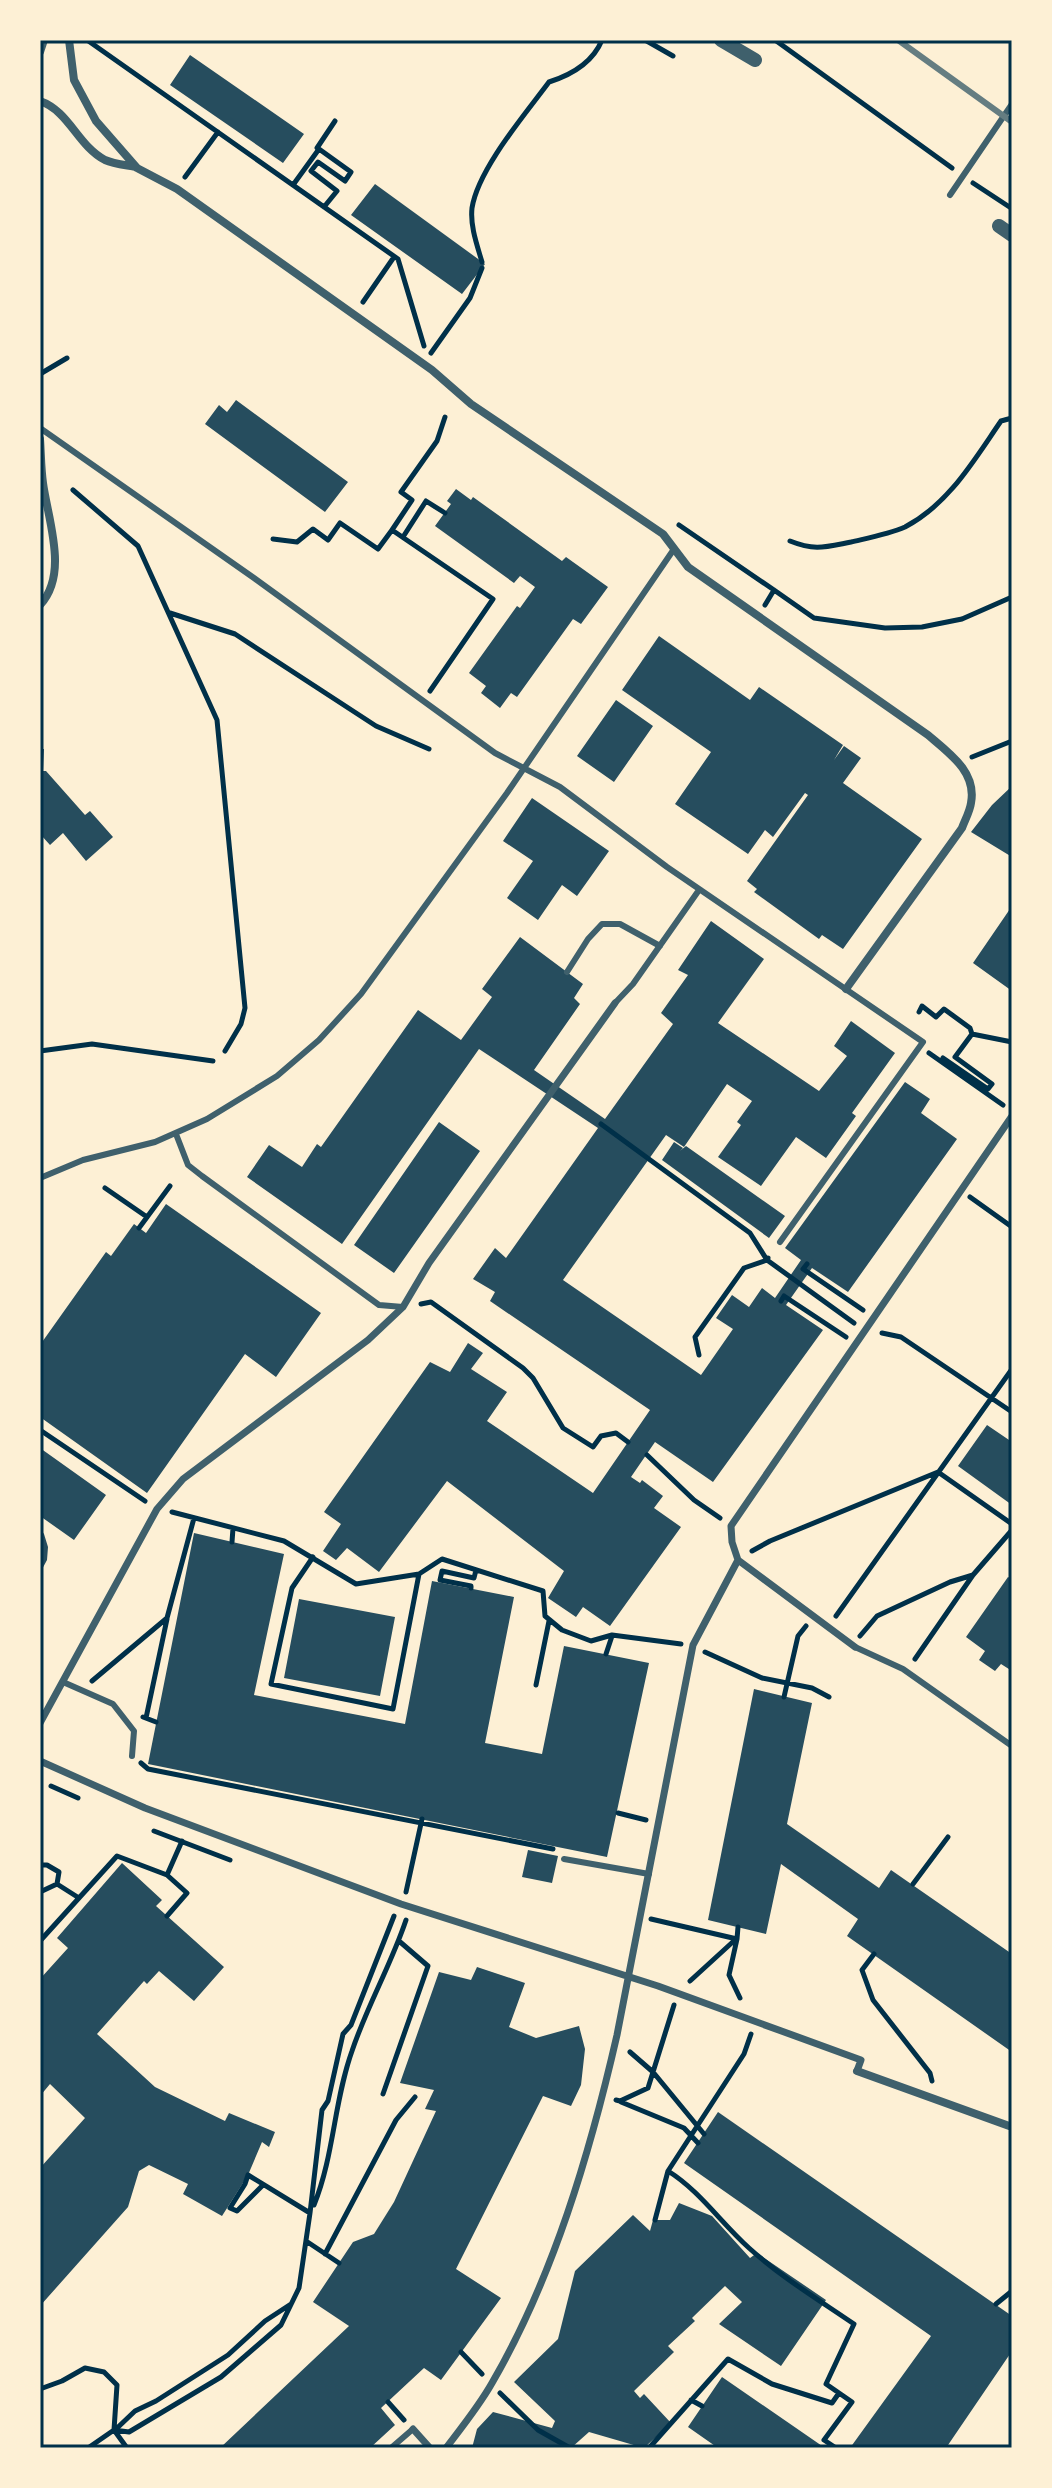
<svg xmlns="http://www.w3.org/2000/svg" width="1052" height="2488" viewBox="0 0 1052 2488" font-family="'PT Serif',serif">
<style>
.building{fill:#264d5e}
.lines{fill:none;stroke-linecap:round;stroke-linejoin:round}
.path{stroke:#003049;stroke-width:5}
.service{stroke:#3f606c;stroke-width:6}
.pedestrian{stroke:#3f606c;stroke-width:7}
.minor{stroke:#3f606c;stroke-width:8}
.tertiary{stroke:#3f606c;stroke-width:14}
.rail{stroke:#657d81;stroke-width:6}
.neatline{fill:none;stroke:#003049;stroke-width:3}
</style>
<rect width="100%" height="100%" fill="#fdf0d5"/>
<path class="building" d="M190 55 304 134 283 163 170 85Z
M375 184 485 264 462 294 351 215Z
M236 400 348 482 325 512 205 424 219 405 227 412Z
M456 489 471 500 473 497 562 561 566 557 608 587 581 624 573 619 517 697 511 693 500 708 481 693 486 686 469 673 517 606 520 608 535 587 520 576 514 583 435 526 451 504 447 501Z
M659 636 750 700 759 687 843 745 834 760 844 746 861 758 843 783 922 839 843 949 822 935 819 939 754 892 757 889 747 881 808 795 805 793 773 837 765 830 748 854 675 804 711 752 622 690Z
M616 700 653 726 614 782 577 756Z
M40 749H44L43 771H46L85 815 90 811 113 837 86 861 63 833 50 845 41 835 40 836Z
M1012 786V857L971 832 992 805Z
M532 798 609 851 577 896 562 885 538 920 507 898 533 861 503 841Z
M1012 906V991L973 963Z
M711 921 764 959 718 1023 819 1091 847 1056 834 1046 851 1021 895 1053 852 1113 856 1116 826 1158 796 1137 761 1186 718 1157 741 1125 737 1122 752 1101 727 1084 684 1147 666 1135 563 1280 701 1375 733 1329 716 1318 732 1295 749 1307 762 1288 775 1298 801 1260 785 1248 905 1082 930 1099 921 1113 957 1139 848 1292 812 1268 786 1305 823 1330 713 1482 655 1442 631 1477 640 1483 642 1480 663 1496 654 1508 681 1527 610 1626 583 1607 576 1617 548 1598 564 1571 447 1481 379 1572 347 1548 336 1560 323 1551 341 1524 324 1512 430 1362 450 1372 468 1343 483 1353 471 1369 507 1392 487 1421 593 1493 650 1410 490 1301 495 1292 473 1279 495 1248 506 1258 598 1128 479 1049 342 1244 247 1177 269 1145 302 1167 317 1144 321 1147 418 1010 461 1040 492 997 482 989 520 937 583 984 574 998 580 1004 534 1070 605 1119 673 1024 661 1013 688 975 678 970Z
M439 1122 480 1151 394 1273 354 1245Z
M674 1142 683 1148 680 1151 686 1146 785 1216 769 1238 662 1160Z
M166 1204 321 1313 276 1377 245 1354 147 1493 40 1417V1345L106 1252 111 1256 134 1224 146 1233Z
M987 1425 1012 1442V1505L958 1466Z
M40 1448 106 1495 74 1540 40 1516Z
M40 1528 44 1534 48 1547 47 1560 40 1573Z
M194 1533 284 1554 254 1695 405 1724 432 1581 514 1597 485 1743 542 1754 564 1646 649 1663 607 1857 148 1764Z
M1008 1577 1012 1579V1671L1001 1664 995 1671 979 1660 985 1651 966 1637Z
M299 1599 395 1617 380 1696 284 1678Z
M754 1689 812 1703 787 1824 879 1888 891 1870 1012 1954V2052L847 1936 858 1919 781 1864 766 1934 708 1920Z
M528 1850 558 1856 552 1883 522 1877Z
M122 1863 162 1900 156 1906 224 1967 194 2001 159 1971 147 1984 144 1981 97 2034 155 2087 225 2121 229 2113 275 2132 269 2147 262 2142 248 2175 222 2216 183 2194 188 2184 149 2165 139 2171 128 2207 40 2306V2168L85 2118 50 2084 40 2096V1979L68 1948 57 1938Z
M477 1967 525 1983 509 2027 536 2038 579 2026 585 2049 581 2085 571 2106 543 2096 456 2269 501 2298 441 2380 424 2368 381 2408 395 2425 370 2448H220L349 2326 313 2302 353 2242 374 2234 394 2202 436 2111 425 2109 434 2090 400 2083 439 1972 471 1980Z
M718 2112 1012 2316V2351L946 2448H850L931 2336 684 2163Z
M679 2203 712 2216 750 2258 757 2253 826 2300 781 2366 719 2324 742 2302 725 2286 692 2318 695 2321 668 2346 674 2352 634 2391 640 2398 644 2394 671 2423 644 2448 589 2432 571 2448H472L477 2429 493 2412 552 2428 555 2421 514 2382 558 2339 575 2271 633 2215 650 2231 653 2220H670Z
M722 2377 825 2448H718L688 2427Z"/>
<g class="lines">
<path class="path" d="M87 40 398 259 424 346
M645 40 673 56
M775 40 952 168
M318 149 317 148 335 121
M185 177 218 132
M973 183 1011 208
M293 185 319 149 351 172 345 181 318 162 311 171 337 191 324 207
M482 262C477 245 470 226 472 208 478 169 526 113 549 82 571 75 593 62 602 40
M363 302 394 257
M431 353 470 298 482 268
M40 374 67 358
M73 490 138 546 217 720 245 1008 241 1024 225 1051
M679 525 774 590
M403 537 426 501 445 513
M273 539 297 542 313 529 328 540 340 523 378 549 392 530
M790 541C815 551 825 547 851 542 868 538 889 534 905 527 949 504 974 460 1001 421L1012 418
M765 605 774 590 814 618 885 628 922 627 962 619 1012 597
M170 613 235 634 376 726 429 749
M430 691 493 599 392 530 412 500 401 492 437 441 445 417
M972 757 1012 741
M919 1012 922 1006 936 1017 944 1009 970 1028 972 1034 1012 1042
M40 1051 92 1044 213 1061
M929 1053 1003 1105
M943 1058 988 1089 992 1084 955 1057 972 1034
M601 1124 750 1233 767 1260 744 1268 695 1337 699 1355
M105 1188 147 1217
M970 1197 1012 1227
M139 1228 170 1186
M768 1258 767 1260 854 1323
M807 1264 803 1269 863 1310
M781 1301 784 1296 846 1337
M421 1304 431 1302 523 1368 533 1378 563 1428 593 1447 601 1436 616 1433 628 1442
M882 1333 901 1337 1012 1412
M40 1430 145 1501
M647 1455 694 1500 720 1518
M172 1512 284 1541 356 1584 419 1574 442 1559 543 1591 545 1616 562 1630 591 1641 612 1635 681 1644
M232 1542 233 1528
M752 1551 770 1541 938 1472 1012 1524
M313 1557 292 1588 271 1684 393 1709 419 1574
M471 1588V1586L440 1580 442 1571 474 1578 476 1570
M836 1616 1012 1369
M860 1636 877 1616 950 1582 973 1575
M705 1652 762 1678 812 1688 829 1697
M606 1654 612 1636
M915 1659 973 1575 1012 1530
M92 1681 167 1618 194 1518
M536 1685 549 1621
M784 1697 798 1636 806 1626
M143 1717 156 1722
M146 1718 167 1619
M141 1763 148 1769 553 1849
M51 1786 78 1798
M618 1813 646 1820
M154 1831 230 1860
M40 1865H47L59 1872 57 1884
M57 1884 79 1898
M913 1884 948 1837
M40 1892 57 1884
M406 1892 422 1819
M167 1916 187 1893 167 1875 182 1841
M651 1919 737 1939 738 1927
M737 1939 729 1975 740 1998
M40 1941 117 1856 167 1875
M874 1954 862 1970 873 2000 930 2073 932 2081
M690 1981 736 1939
M630 2052 653 2072 704 2134
M383 2094 428 1966 399 1941
M616 2100 620 2101 648 2088 674 2005
M621 2102 684 2128 698 2143
M668 2171C700 2191 721 2223 749 2248 781 2277 819 2300 854 2324L826 2384 852 2402 824 2440 836 2448
M314 2205C334 2156 334 2101 352 2051 367 2006 391 1965 406 1920
M310 2213 322 2110 328 2101 343 2034 351 2025 394 1916
M655 2220 668 2171 744 2054 751 2034
M306 2241 339 2263
M325 2254 396 2120 415 2097
M996 2304 1012 2291
M461 2352 482 2374
M40 2389 62 2381 85 2368 104 2372 117 2385 114 2430 127 2448
M500 2393 538 2430 570 2448
M691 2400 702 2406
M388 2402 404 2420
M115 2430 135 2411 156 2401 228 2355 265 2321 291 2304
M88 2448 114 2430 129 2432 221 2377 281 2325 299 2288 310 2213 248 2175 245 2184 230 2208 237 2211 263 2185
M649 2448 728 2359 772 2384 832 2403 839 2393"/>
<path class="service" d="M950 195 1012 104
M40 428 254 578 495 753 560 787 667 867 923 1042 780 1242
M567 972 588 939 602 924H620L660 946
M615 1003 633 984 699 890
M176 1134 188 1165 202 1176 379 1305 403 1307
M40 1178 83 1160 155 1142 207 1119 277 1076 319 1040 361 994 507 793 674 549
M855 1647 903 1669 1012 1746
M63 1682 113 1704 134 1731 132 1756
M564 1859 649 1874
M1012 2224V2251
M391 2448 413 2429"/>
<path class="pedestrian" d="M738 1560 855 1647
M40 1723 157 1509 183 1479 368 1340 403 1307 429 1263 615 1003
M40 1761 145 1808 401 1904 658 1986 861 2060 857 2071
M413 2429 430 2448
M446 2448C462 2427 479 2406 492 2383 553 2278 590 2153 617 2035L693 1645 738 1560 732 1542 731 1526 1012 1116"/>
<path class="minor" d="M69 40 74 80 96 121 137 168 177 189 432 370 471 404 663 534 688 567 928 735C949 753 977 772 971 803 970 811 965 820 962 828L846 989
M40 52 44 40
M40 101C69 111 78 146 105 160 114 164 126 165 136 167
M40 439C41 454 41 469 43 483 48 520 69 574 40 605
M857 2071 1012 2127"/>
<path class="tertiary" d="M721 40 755 60
M999 226 1012 235"/>
<path class="rail" d="M898 40 1012 122"/>
</g>
<rect width="1052" height="2488" fill="none" stroke="#fdf0d5" stroke-width="84"/>
<rect x="42" y="42" width="968" height="2404" class="neatline"/>
</svg>
